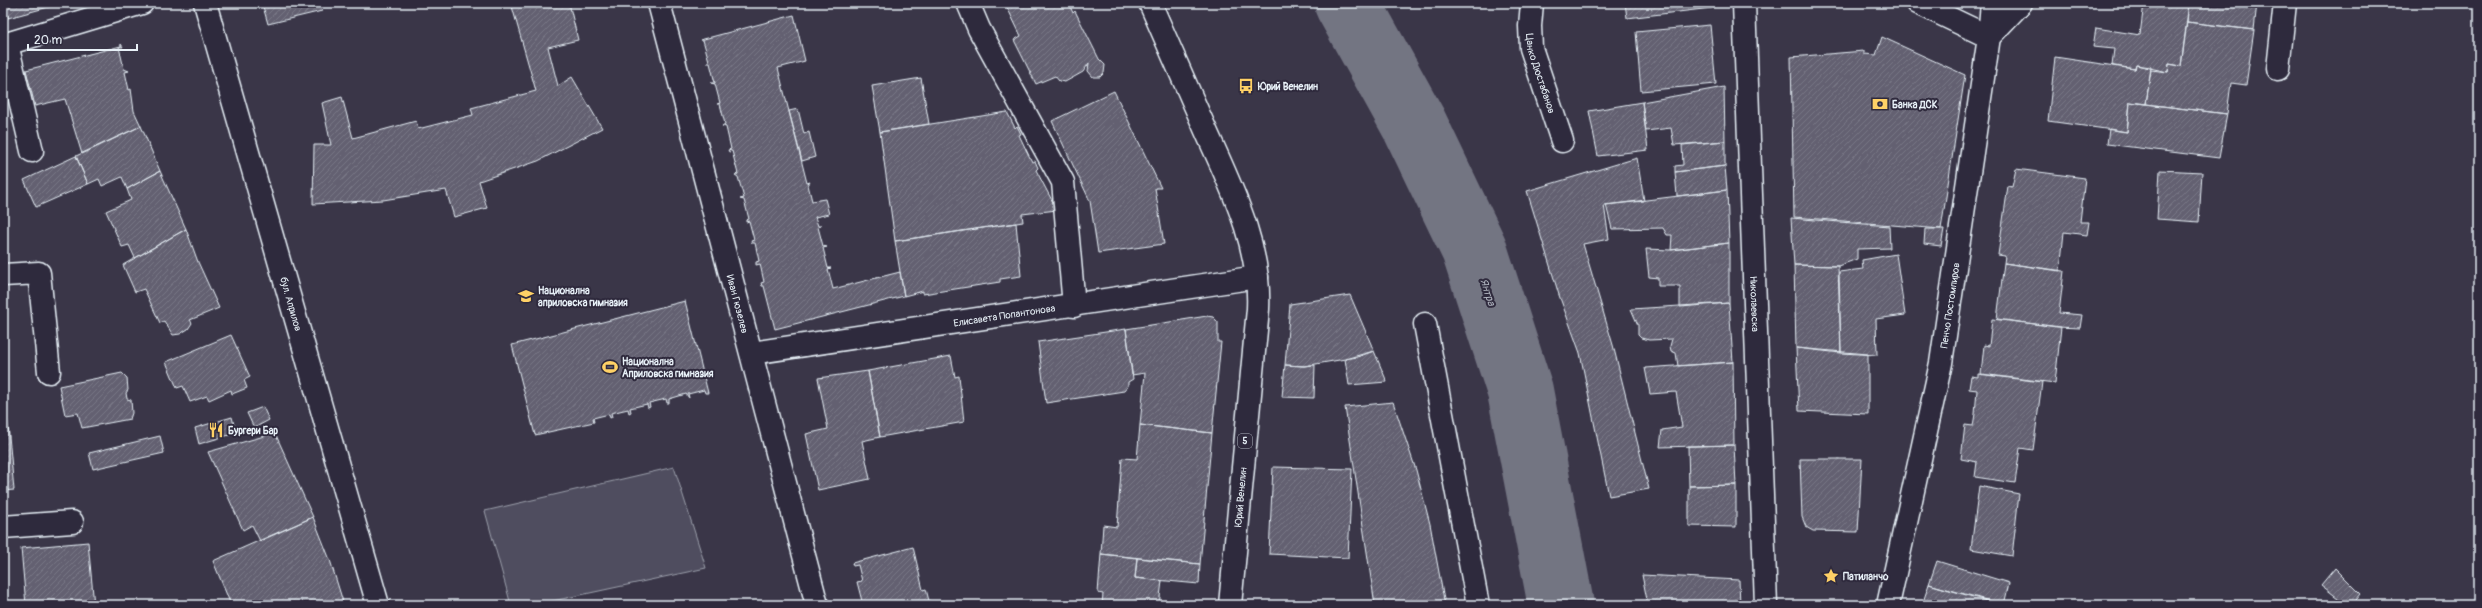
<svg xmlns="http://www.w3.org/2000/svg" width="2482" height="608" viewBox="0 0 2482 608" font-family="Pangolin,sans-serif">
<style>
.green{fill:#504e5f;stroke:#9ca0ac}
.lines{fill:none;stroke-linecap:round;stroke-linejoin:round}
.river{stroke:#737482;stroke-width:66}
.building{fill:url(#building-hatch);stroke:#e8f1f8}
.service-casing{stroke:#e8f1f8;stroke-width:25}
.minor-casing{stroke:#e8f1f8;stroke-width:25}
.secondary-casing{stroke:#e8f1f8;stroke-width:25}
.primary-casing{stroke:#e8f1f8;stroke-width:25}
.service{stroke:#2f2a3d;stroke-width:22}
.minor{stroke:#2f2a3d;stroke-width:22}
.secondary{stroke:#2f2a3d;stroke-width:22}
.primary{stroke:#2f2a3d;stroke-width:22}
.labels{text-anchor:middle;stroke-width:4;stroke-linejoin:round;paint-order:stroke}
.shield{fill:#2f2a3d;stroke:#b0b5c0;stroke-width:1}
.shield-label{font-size:9px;font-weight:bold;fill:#e8f1f8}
.street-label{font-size:10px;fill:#e8f1f8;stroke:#2f2a3d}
.poi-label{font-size:10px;font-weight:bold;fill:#e8f1f8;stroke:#2f2a3d;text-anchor:start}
.water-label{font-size:11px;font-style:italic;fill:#aeb2bd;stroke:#2f2a3d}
</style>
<defs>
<pattern id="building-hatch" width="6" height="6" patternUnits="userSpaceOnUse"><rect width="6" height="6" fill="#636171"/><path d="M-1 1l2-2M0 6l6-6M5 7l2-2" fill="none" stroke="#797886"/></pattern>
</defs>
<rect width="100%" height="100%" fill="#3a3648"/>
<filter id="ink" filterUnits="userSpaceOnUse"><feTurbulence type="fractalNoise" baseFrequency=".025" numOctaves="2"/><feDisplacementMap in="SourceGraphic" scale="8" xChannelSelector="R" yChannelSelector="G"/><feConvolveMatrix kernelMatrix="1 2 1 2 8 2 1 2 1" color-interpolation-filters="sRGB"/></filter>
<g filter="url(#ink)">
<path class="green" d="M674 467 706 568 534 605H511L485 511Z"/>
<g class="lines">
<path class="river" d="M1347 3 1414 124 1474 249 1520 391 1561 605"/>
</g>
<path class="building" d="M3 3 8 18 3 20Z
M4 3H56V5L8 18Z
M262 3H320L322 11 268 24Z
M511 3H569L578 40 548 47 558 86 572 77 602 128 538 161 479 181 487 208 454 217 446 190 383 200 313 204 314 145H331L322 103 342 97 353 138 416 121 418 129 473 115 471 108 536 91Z
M1005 3H1059L1062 7 1069 4 1073 13 1075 11 1099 59 1105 65 1104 73 1100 77H1093L1088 71 1089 63 1083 72 1065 82 1059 81 1055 76 1036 84 1014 40 1021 36Z
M1625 3H1712V8L1627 18Z
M2144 3H2189L2181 66 2169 64 2168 72 2136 65 2135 69 2112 66 2114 49 2093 47 2096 28 2140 35Z
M2189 3H2257L2254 30 2187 22Z
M794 15 805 61 778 68 807 183 810 182 808 185 812 201 825 199 829 214 815 217 818 226H821L818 227 823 246 827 247 823 248 828 268H831L828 269 833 289 900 272 904 296 775 329 764 286H762L761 283 764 282 760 264 756 265V262L759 261 755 243H752L751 241 754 240 749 221 746 222V220L749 219 744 200 740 199 744 198 738 177 735 175 738 174 732 151 729 152 728 150 731 149 726 127 722 126 725 124 720 104H717L720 103 715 84 711 83H715L710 63H707L709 61 703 40H700Z
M2187 22 2254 30 2246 85 2231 83 2227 114 2146 104 2151 70 2168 72 2169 64 2181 66Z
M1710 25 1716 84 1641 91 1636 32Z
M1882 37 1965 75 1941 229 1794 217 1791 57 1864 51V54L1876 55Z
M121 44 123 47H119L124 69 129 71 125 72 129 90 131 89 134 111 141 126 82 154 65 99 35 106 26 70 121 46Z
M2055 57 2135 69 2136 65 2151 67 2146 104 2130 102 2127 132 2048 121Z
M921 78 929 124 880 132 872 86Z
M1724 87 1725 141 1674 145 1671 128 1646 131 1642 102Z
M1114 91 1161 188H1155L1164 244 1098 253 1090 201 1052 121Z
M1642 102 1648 150 1598 156 1589 111Z
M2130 102 2227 114 2219 158 2107 144 2109 129 2127 132Z
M798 109 804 134 809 132 815 157 802 161 789 111Z
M1007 112 1015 128 1017 126 1021 134 1019 135 1032 162 1035 161 1038 168 1036 170 1057 210 1022 214 1023 222 895 241 880 132Z
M141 126 160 171 127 189 122 177 102 186 99 179 88 184 76 156Z
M1725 141V166L1675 172V166L1683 165 1682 145Z
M76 156 88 184 36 207 24 180Z
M1637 158 1644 201 1604 205 1609 239 1583 244 1613 345 1649 489 1609 496 1580 353 1559 295 1527 191Z
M1725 166 1727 190 1677 196 1675 172Z
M2016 169 2085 178 2080 222H2089L2087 235 2064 232 2060 271 2004 263 2005 256 1998 255 2008 186 2012 187Z
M2160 170 2202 172 2199 222 2157 219Z
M160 171 186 229 135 258 129 245 122 247 106 211 131 200 127 189Z
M1727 190 1729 243 1671 250 1672 235H1667L1663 228 1612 229 1606 205Z
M1791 218 1889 226 1890 248 1857 249V259L1838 266 1794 265Z
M1016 223 1021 276 1000 279V282L923 294V291L904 296 895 241Z
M186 229 198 262 219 308 190 320 192 323 188 329 180 334 173 335 164 321 160 323 144 289 135 292 123 265Z
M1925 229H1944L1941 246 1924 244Z
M1729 243V303L1680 307V286H1658V278L1649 277 1646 249 1671 250Z
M1896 254 1905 315 1876 319 1877 355 1841 353 1839 272 1863 269 1862 260Z
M2004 263 2064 271 2059 313 2082 315 2080 328 2057 327 1997 319Z
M1794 265 1838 266 1841 353 1796 348Z
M1350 295 1374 351 1357 357 1304 366 1285 365 1290 304Z
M685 301 708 393H705L704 390 688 394 689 398 686 394 669 399V403H667L666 399 649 403 650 407 648 408 647 404 630 408 631 412 629 413 628 409 611 413 612 417 610 418 609 414 593 418 594 422 535 435 512 345Z
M1729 303 1733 362 1678 366 1676 353 1671 351 1670 346 1672 339 1649 340 1641 338 1638 335V325L1631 309Z
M1207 316 1213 317 1218 322V342H1221L1212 433 1140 425 1145 373 1132 375 1126 329Z
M1992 319 2061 327 2055 383 1981 374 1984 345 1989 346Z
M1126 329 1133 379 1128 382V386L1124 391 1046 403 1038 342Z
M231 335 250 377 244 380 247 388 232 394 231 390 209 400 207 396 190 402 183 386 177 388 166 362Z
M1796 348 1868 354V414L1799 411Z
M1374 351 1387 382 1349 385 1345 359Z
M951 356 955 377 959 376 964 422 880 437 868 371Z
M1733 362 1734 445 1660 447 1662 430 1682 427 1676 392 1650 394 1645 368Z
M1285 365 1304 366 1315 365 1314 398 1282 397Z
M868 371 880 437 862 441 870 479 818 490 806 434 828 429 818 378Z
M122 373 127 378 128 390 126 393 127 399 131 400 132 413 130 419 82 428 78 413 65 415 59 386Z
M1978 374 2042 382 2033 450 2020 448 2015 483 1975 477 1977 462 1961 459 1965 425 1973 426 1975 414 1977 390 1969 389 1971 376 1978 377Z
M3 393H5L14 490 3 491Z
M1393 402 1416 470 1430 524 1445 605H1375L1345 407Z
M263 407 269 420 254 428 247 413Z
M232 417 236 433 199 444 195 428Z
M1140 425 1212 433 1200 564 1101 554 1103 525 1117 527 1122 458 1137 459Z
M275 433 313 517 260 541 252 525 243 530 208 452Z
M160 436 164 453 93 469 89 453Z
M1734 445 1736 485 1689 486 1688 446Z
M1800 459H1862L1858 532 1813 531 1806 527 1802 517Z
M1273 467 1352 469 1348 558 1269 554Z
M1736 485V527L1689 526V486Z
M1979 486 2019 494 2012 556 1971 549Z
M313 517 330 560 344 605H231L213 561Z
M88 542 94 605H26L21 548Z
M913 547 923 590 926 589 930 605H863L857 582 862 581 858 565 853 566 852 563Z
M1101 554 1137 558 1135 578 1162 581 1159 605H1102L1103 594 1098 593Z
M1137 558 1200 564 1199 584 1135 578Z
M1937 561 2009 583 2004 605 1929 584Z
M2335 568 2361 594 2352 605H2347L2321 585Z
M1642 575 1739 580 1740 605H1648Z
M1929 584 2000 605H1922Z"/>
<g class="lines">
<defs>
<path id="service" d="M968 3 979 29 1063 182 1074 306
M7 44 32 151
M2278 69 2285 3
M3 275 39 273 49 372
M1425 324 1478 605
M3 527 72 522"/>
<g id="minor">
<path id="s1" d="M659 3 817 605"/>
<path id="s2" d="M1532 3 1530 26 1531 48 1562 141"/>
<path id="s3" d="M1744 3 1766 605"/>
<path d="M1918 3 1989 37 2021 3"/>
<path d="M3 45 142 3"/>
<path id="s4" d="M752 353 1257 277"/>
<path id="s5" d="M1888 605 1941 363 1989 37 1992 3"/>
</g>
<g id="secondary">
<path id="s6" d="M205 3 378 605"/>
</g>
<path id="primary" d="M1150 3C1169 46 1188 90 1207 133 1232 189 1261 246 1258 309L1230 605"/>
</defs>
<use href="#service" class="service-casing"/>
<use href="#minor" class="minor-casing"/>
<use href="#secondary" class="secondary-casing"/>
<use href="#primary" class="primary-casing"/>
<use href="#service" class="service"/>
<use href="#minor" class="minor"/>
<use href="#secondary" class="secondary"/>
<use href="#primary" class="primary"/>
</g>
</g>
<defs>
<symbol id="bus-bare" viewBox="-9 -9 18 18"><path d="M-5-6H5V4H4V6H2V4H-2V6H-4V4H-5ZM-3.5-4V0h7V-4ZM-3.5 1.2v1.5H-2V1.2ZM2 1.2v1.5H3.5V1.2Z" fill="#ffd166" stroke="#2f2a3d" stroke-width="2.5" paint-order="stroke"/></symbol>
<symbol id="bank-bare" viewBox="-9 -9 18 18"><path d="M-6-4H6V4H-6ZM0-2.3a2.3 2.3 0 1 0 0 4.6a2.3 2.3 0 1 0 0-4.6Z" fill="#ffd166" stroke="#2f2a3d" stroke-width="2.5" paint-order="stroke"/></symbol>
<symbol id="school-bare" viewBox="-9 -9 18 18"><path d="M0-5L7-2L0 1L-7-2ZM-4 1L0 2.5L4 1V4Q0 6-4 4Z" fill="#ffd166" stroke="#2f2a3d" stroke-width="2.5" paint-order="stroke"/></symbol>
<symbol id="stadium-bare" viewBox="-9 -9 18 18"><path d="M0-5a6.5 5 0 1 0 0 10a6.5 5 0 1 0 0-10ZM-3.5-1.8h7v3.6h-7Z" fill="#ffd166" stroke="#2f2a3d" stroke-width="2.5" paint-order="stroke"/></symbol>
<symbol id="restaurant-bare" viewBox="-9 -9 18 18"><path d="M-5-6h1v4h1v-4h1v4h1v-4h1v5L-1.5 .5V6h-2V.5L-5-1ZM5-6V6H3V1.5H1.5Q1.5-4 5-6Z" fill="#ffd166" stroke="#2f2a3d" stroke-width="2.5" paint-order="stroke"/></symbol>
<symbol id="sight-bare" viewBox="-9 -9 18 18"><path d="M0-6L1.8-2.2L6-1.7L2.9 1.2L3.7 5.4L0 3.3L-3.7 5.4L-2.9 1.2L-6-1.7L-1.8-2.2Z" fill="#ffd166" stroke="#2f2a3d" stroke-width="2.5" paint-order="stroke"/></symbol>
</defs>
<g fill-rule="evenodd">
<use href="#bus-bare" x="1235" y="75" width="22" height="22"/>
<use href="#bank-bare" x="1869" y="93" width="22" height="22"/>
<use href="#school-bare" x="515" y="285" width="22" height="22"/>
<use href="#stadium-bare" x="599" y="356" width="22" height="22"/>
<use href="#restaurant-bare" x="205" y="419" width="22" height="22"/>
<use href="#sight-bare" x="1820" y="565" width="22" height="22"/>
</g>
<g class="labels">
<rect class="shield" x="1238" y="434" width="14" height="14" rx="3"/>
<g class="shield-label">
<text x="1245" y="444">5</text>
</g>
<g class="street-label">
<text dy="4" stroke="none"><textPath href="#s2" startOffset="72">Цанко Дюстабанов</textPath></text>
<text dy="4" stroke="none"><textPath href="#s6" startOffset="313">бул. Априлов</textPath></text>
<text dy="4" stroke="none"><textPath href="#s1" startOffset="311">Иван Гюзелев</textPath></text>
<text dy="4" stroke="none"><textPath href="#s3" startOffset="301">Николаевска</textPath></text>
<text dy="4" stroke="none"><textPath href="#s5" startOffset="306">Пенчо Постомпиров</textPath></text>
<text dy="4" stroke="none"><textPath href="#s4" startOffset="255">Елисавета Попантонова</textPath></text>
<text transform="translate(1240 497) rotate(-85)" y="4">Юрий Венелин</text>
</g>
<g class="poi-label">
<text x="1258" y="90">Юрий Венелин</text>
<text x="1892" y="108">Банка ДСК</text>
<text x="538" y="294">Национална<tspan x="538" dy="12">априловска гимназия</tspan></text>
<text x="622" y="365">Национална<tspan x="622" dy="12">Априловска гимназия</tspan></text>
<text x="228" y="434">Бургери Бар</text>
<text x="1843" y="580">Патиланчо</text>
</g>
<g class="water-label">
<text transform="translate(1488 292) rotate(72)" y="4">Янтра</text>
</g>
</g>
<rect width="2482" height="608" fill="none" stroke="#2f2a3d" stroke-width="16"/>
<rect x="8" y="8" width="2466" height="592" fill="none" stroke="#e8f1f8" stroke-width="1.5" filter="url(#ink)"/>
<path d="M28 44v6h109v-6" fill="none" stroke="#e8f1f8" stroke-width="2"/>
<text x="34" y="44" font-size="12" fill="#e8f1f8" stroke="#2f2a3d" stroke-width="3" paint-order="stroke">20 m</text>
</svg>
